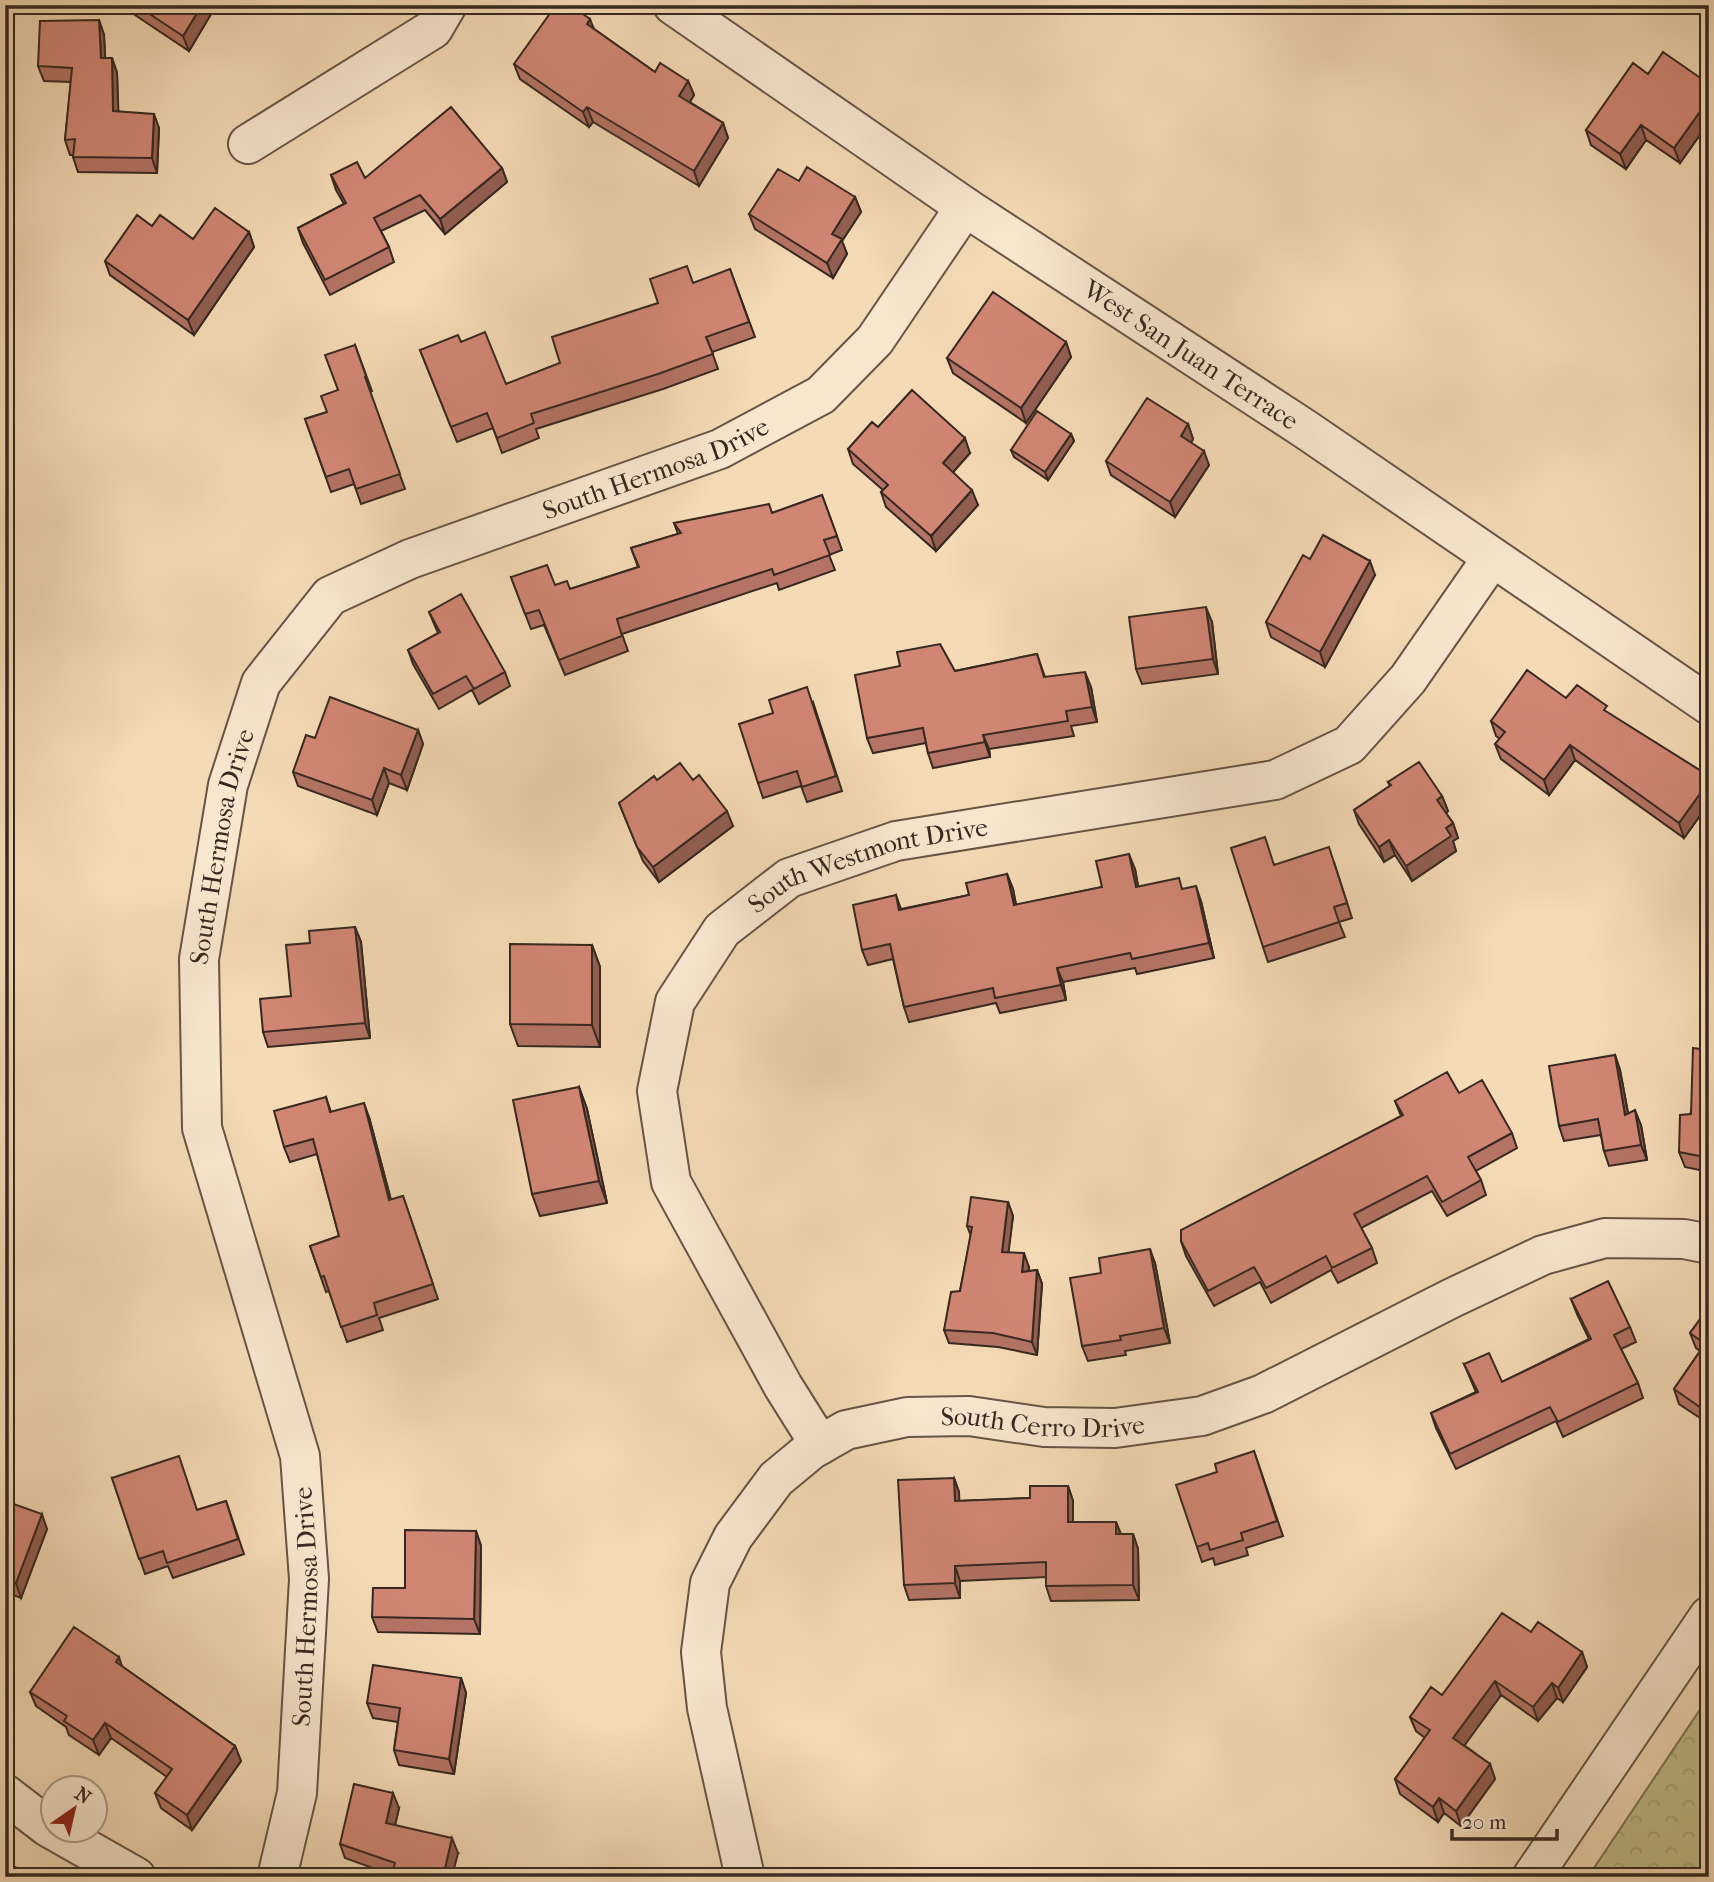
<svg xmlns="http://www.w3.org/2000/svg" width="1714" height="1882" viewBox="0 0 1714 1882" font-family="'IM FELL French Canon',serif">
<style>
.park{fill:url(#park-crowns);stroke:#7b7356;stroke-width:2}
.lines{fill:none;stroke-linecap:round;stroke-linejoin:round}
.minor-casing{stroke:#665446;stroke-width:42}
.minor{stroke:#f8e7cf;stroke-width:38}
.wall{fill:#b47364;stroke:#362821;stroke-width:2}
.shaded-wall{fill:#925e51;stroke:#362821;stroke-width:2}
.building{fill:#d18674;stroke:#362821;stroke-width:2}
.labels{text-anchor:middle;stroke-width:7;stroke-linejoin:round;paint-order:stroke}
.street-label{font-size:26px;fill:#362821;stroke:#f8e7cf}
</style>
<defs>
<pattern id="park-crowns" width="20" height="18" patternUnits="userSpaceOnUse" patternTransform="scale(1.75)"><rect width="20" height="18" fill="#c0be8a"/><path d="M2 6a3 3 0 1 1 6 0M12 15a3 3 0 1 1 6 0" fill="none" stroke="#a6a377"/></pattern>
</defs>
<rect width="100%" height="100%" fill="#f4dab5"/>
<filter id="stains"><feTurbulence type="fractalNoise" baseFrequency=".00286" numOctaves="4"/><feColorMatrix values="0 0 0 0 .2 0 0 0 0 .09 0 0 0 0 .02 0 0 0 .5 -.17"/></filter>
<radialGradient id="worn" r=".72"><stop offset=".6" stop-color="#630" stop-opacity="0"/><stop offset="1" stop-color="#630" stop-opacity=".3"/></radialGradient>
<path class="park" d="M1709 1696V1877H1588Z"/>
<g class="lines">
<defs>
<g id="minor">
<path id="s1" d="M673 5 965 207 1305 429 1709 705"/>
<path d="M248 144 433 29 447 5"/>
<path id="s2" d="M820 1445 783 1386 671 1182 657 1091 675 1002 722 930 789 878 896 841 1275 780 1349 745 1408 679 1492 558"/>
<path d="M5 1794 48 1827 136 1877"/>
<path id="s3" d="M277 1877 297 1793 309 1579 300 1456 202 1128 199 959 228 785 261 683 330 596 410 559 720 449 821 395 875 340 965 207"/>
<path id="s4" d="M745 1877 707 1708 701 1652 710 1583 733 1537 776 1479 811 1450 846 1430 907 1417 969 1416 1044 1427 1115 1428 1202 1416 1263 1394 1452 1298 1543 1255 1605 1238 1684 1239 1709 1244"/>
<path d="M1532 1877 1709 1616"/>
</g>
</defs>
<use href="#minor" class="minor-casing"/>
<use href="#minor" class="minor"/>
</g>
<path class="wall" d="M120 5H228L220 13 214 9 189 51Z
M99 20 104 35 105 58H112L117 73 118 111 159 128 157 173 78 172 73 157V155H70L65 140 71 82 44 81 38 66Z
M594 29 655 72 688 81 694 95 690 102 723 123 728 138 699 186 593 122 589 127 520 79 514 64Z
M1709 84V122L1680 163 1646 140 1626 169 1591 145 1586 130Z
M502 168 507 182 445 234 425 210 381 231 389 247 394 262 330 295 303 243 298 228 344 204 336 190 331 175 365 178Z
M799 181 855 197 861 212 842 241 847 254 833 278 755 229 749 214Z
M152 226 193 239 249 232 254 247 194 335 110 275 105 261Z
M730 269 755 337 712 352 718 369 663 389 536 429 539 438 502 453 493 428 457 442 420 350 461 342 506 384 560 363 658 303Z
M1066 342 1071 357 1026 423 953 373 947 358Z
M355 345 372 391 370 392 405 489 361 504 354 484 331 492 305 419 327 412 338 390Z
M1188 424 1193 439 1191 443 1209 465 1175 517 1111 475 1106 461Z
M878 427 970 453 953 472 978 505 936 551 886 507 881 492 883 490 853 464 848 449Z
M1071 434 1074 441 1048 480 1014 457 1011 450Z
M822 495 842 550 829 555 835 570 779 590 777 583 622 634 628 651 565 675 544 625 531 629 511 577 570 589 638 567 631 548 678 534 674 523 772 513Z
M1310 559 1375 575 1325 667 1271 637 1266 622Z
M429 612 505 672 510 686 479 704 472 690 439 709 413 664 408 650 438 633Z
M1212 622 1218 674 1142 684 1136 669Z
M1037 654 1045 677 1091 687 1097 722 1071 726 1074 736 989 749 990 757 933 768 928 753 926 743 873 753 867 738 955 671Z
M1566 698 1609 714 1709 776V803L1684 838 1575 760 1549 795 1501 759 1495 744 1500 739 1496 736 1491 721Z
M813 702 842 791 807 802 801 786 763 798 758 783Z
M418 730 423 744 407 790 389 783 377 815 298 786 293 772 315 738Z
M657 780 733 826 659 882 643 861 619 803Z
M1388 782 1442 796 1448 811 1446 813 1453 823 1458 838 1453 841 1456 851 1412 881 1395 855 1384 862 1359 824 1354 810 1390 786Z
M1334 862 1352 918 1339 922 1345 937 1268 962 1263 947 1275 865Z
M1135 869 1138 886 1183 889 1201 901 1214 958 1137 974 1135 968 1063 982 1066 1000 1000 1013 996 1003 909 1022 904 1007 893 959 868 965 862 950 896 895 901 909 969 895 1007 874 1013 889 1016 905 1102 887Z
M355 927 361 942 370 1038 268 1047 263 1032 291 996 310 943Z
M592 945 600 967V1047L518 1046 510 1024Z
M1709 1050V1172L1685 1167 1679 1152Z
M1615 1055 1620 1070 1628 1113 1641 1125 1647 1160 1609 1166 1604 1151 1601 1135 1564 1141 1559 1126Z
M579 1087 587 1109 607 1203 540 1216 532 1194Z
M1459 1093 1512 1133 1517 1148 1476 1171 1481 1180 1486 1195 1447 1216 1432 1191 1361 1228 1372 1248 1377 1263 1338 1283 1331 1270 1271 1303 1260 1282 1214 1306 1186 1256 1181 1241 1401 1116 1395 1101Z
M326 1097 331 1112 369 1117 391 1200 403 1196 438 1299 379 1318 383 1330 347 1342 329 1291 326 1292 310 1246 339 1236 317 1154 290 1162 284 1147Z
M1008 1202 1013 1216 1008 1252 1029 1267V1271L1037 1270 1042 1284 1037 1355 998 1347 949 1343 944 1330 960 1291 971 1236 967 1226Z
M1155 1263 1170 1343 1125 1351 1126 1355 1088 1361 1082 1346Z
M1571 1299 1630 1327 1636 1342 1621 1349 1638 1383 1643 1398 1563 1437 1556 1421 1456 1469 1436 1428 1431 1413 1476 1392 1464 1364 1502 1382 1589 1339 1577 1314Z
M1709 1307V1424L1679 1404 1674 1389 1700 1351 1696 1348 1690 1333Z
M1254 1451 1283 1536 1246 1548 1248 1555 1215 1565 1213 1558 1202 1562 1197 1547 1217 1472Z
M112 1478 197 1510 226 1501 244 1554 173 1578 168 1566 145 1574Z
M954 1478 959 1492V1501L1030 1498 1068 1486 1073 1501V1522H1116L1121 1534H1133L1138 1549 1139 1600 1051 1601 1046 1586V1577L960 1581V1598L909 1600 904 1585Z
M5 1501 47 1529 21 1598 5 1592Z
M476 1531 481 1546 480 1634 378 1632 372 1617 405 1588Z
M1531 1632 1582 1652 1587 1667 1563 1702 1557 1698 1538 1721 1501 1695 1464 1745 1490 1764 1495 1779 1461 1826 1444 1813 1438 1822 1400 1794 1395 1779 1425 1738 1416 1731 1410 1717Z
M123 1667 235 1746 241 1761 192 1830 161 1808 155 1793 167 1777 111 1738 99 1755 69 1735 66 1727 36 1706 30 1692Z
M461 1678 466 1693 454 1774 399 1765 394 1750 398 1722 373 1718 367 1703Z
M399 1808 395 1825 458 1853 392 1875 345 1858 340 1844Z"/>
<path class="shaded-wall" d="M202 5H212L214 9 189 51 183 36Z
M217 5H228L220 13Z
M590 19 596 34 587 24Z
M99 20 104 35 106 73 101 58Z
M112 58 117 73 119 126 113 111Z
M688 81 694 95 684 111 679 96Z
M1709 99V122L1680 163 1674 148Z
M587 107 593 122 589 127 583 112Z
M154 114 159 128 157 173 152 158Z
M723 123 728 138 699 186 694 171Z
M1641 125 1646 140 1626 169 1620 154Z
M502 168 507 182 445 234 440 219Z
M855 197 861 212 842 241 847 254 833 278 827 263 832 234Z
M249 232 254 247 194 335 188 320Z
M1066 342 1071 357 1026 423 1021 408Z
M1188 424 1193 439 1186 451 1181 436Z
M1071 434 1074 441 1048 480 1045 472Z
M965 438 970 453 948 478 943 463Z
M1204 451 1209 465 1175 517 1170 502Z
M972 490 978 505 936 551 931 536Z
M1370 561 1375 575 1325 667 1320 652Z
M1206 607 1212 622 1218 674 1213 659Z
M1085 672 1091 687 1097 722 1092 707Z
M418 730 423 744 407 790 401 775Z
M983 735 989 749 990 757 985 742Z
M1570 745 1575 760 1549 795 1544 780Z
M384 768 389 783 377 815 372 800Z
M1709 781V803L1684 838 1679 823Z
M1442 796 1448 811 1442 815 1437 800Z
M727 811 733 826 659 882 653 867Z
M1453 823 1458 838 1453 841 1456 851 1412 881 1406 866 1446 828Z
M1389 840 1395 855 1384 862 1379 847Z
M1129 854 1135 869 1141 902 1136 887Z
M1007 874 1013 889 1019 920 1014 905Z
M1196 886 1201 901 1214 958 1209 943Z
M355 927 361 942 370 1038 365 1023Z
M592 945 600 967V1047L592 1025Z
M1057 968 1063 982 1066 1000 1061 985Z
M1615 1055 1620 1070 1631 1129 1625 1115Z
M579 1087 587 1109 607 1203 599 1181Z
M364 1103 369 1117 395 1215 389 1200Z
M1635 1110 1641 1125 1647 1160 1641 1145Z
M1008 1202 1013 1216 1007 1265 1002 1252Z
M1150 1249 1155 1263 1170 1343 1164 1328Z
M1024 1253 1029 1267 1027 1285 1022 1272Z
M1037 1270 1042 1284 1037 1355 1032 1342Z
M954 1478 959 1492 960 1516 955 1501Z
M1068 1486 1073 1501V1537L1068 1522Z
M42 1514 47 1529 21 1598 16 1583Z
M1116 1522 1121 1536 1116 1534Z
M476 1531 481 1546 480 1634 474 1619Z
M1133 1534 1138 1549 1139 1600 1133 1585Z
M955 1566 960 1581V1598L955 1583Z
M1582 1652 1587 1667 1563 1702 1558 1688Z
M119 1657 124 1672 116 1662Z
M461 1678 466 1693 454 1774 449 1759Z
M1495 1681 1501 1695 1459 1753 1453 1738Z
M1552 1683 1557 1698 1538 1721 1533 1707Z
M105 1723 111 1738 99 1755 93 1740Z
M235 1746 241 1761 192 1830 187 1815Z
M1490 1764 1495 1779 1461 1826 1456 1811Z
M393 1793 399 1808 392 1838 386 1823Z
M1439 1798 1444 1813 1438 1822 1433 1807Z
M452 1838 458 1853 452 1877H443Z"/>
<path class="building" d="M136 5H202L183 36Z
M556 5H570L590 19 587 24 655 72 660 63 688 81 679 96 723 123 694 171 587 107 583 112 514 64Z
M99 20 101 58H112L113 111 154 114 152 158 73 157 75 139 65 140 72 68 38 66 40 21Z
M1663 52 1709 84V99L1674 148 1641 125 1620 154 1586 130 1633 63 1648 74Z
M451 107 502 168 440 219 420 195 374 218 389 247 325 280 298 228 346 203 331 175 357 162 365 178Z
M807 167 855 197 832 234 842 239 827 263 749 214 778 169 799 181Z
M215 208 249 232 188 320 105 261 137 215 152 226 160 215 193 239Z
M687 266 693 283 730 269 749 322 706 337 713 354 658 374 531 414 534 423 497 438 487 413 451 427 420 350 458 335 461 342 485 332 506 384 560 363 552 337 658 303 650 279Z
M993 292 1066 342 1021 408 947 358Z
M355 345 366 376 365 377 400 474 356 489 349 469 326 477 305 419 327 412 321 396 338 390 325 355Z
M912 390 965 438 943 463 972 490 931 536 881 492 888 485 848 449 872 422 878 427Z
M1147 398 1188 424 1181 436 1204 451 1170 502 1106 461Z
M1037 411 1071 434 1045 472 1011 450Z
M822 495 837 536 824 540 830 555 774 575 772 569 617 619 622 636 559 660 539 610 525 614 511 577 547 565 555 585 567 581 570 589 639 567 631 548 681 533 674 523 769 504 772 513Z
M1323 535 1370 561 1320 652 1266 622 1303 555 1310 559Z
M461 594 505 672 474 689 466 676 433 694 408 650 440 632 429 612Z
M1206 607 1213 659 1136 669 1129 617Z
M940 644 955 671 1037 654 1044 677 1085 672 1092 707 1066 711 1068 721 983 735 985 742 928 753 923 728 867 738 855 675 900 666 897 652Z
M1527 670 1566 698 1577 685 1607 706 1604 710 1709 776V781L1679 823 1570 745 1544 780 1495 744 1505 732 1491 721Z
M807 687 836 776 802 787 797 771 758 783 739 724 773 713 769 700Z
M330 697 418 730 401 775 384 768 372 800 293 772 306 735 315 738Z
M1419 762 1442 796 1437 800 1453 823 1446 828 1451 836 1406 866 1389 840 1379 847 1354 810 1391 785 1388 782Z
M680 763 693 780 699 775 727 811 653 867 637 847 619 803 654 776 657 780Z
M1265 837 1274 865 1329 847 1347 903 1334 907 1339 922 1263 947 1231 848Z
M1129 854 1136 887 1179 878 1182 889 1196 886 1209 943 1132 959 1130 953 1057 968 1061 985 995 998 993 988 904 1007 890 944 862 950 853 905 896 895 899 910 969 895 966 883 1007 874 1014 905 1102 887 1096 861Z
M355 927 365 1023 263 1032 260 999 291 996 286 945 310 943 309 931Z
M510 944 592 945V1025L510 1024Z
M1693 1048 1709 1050V1158L1679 1152 1680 1115 1691 1114Z
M1615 1055 1625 1115 1635 1110 1641 1145 1604 1151 1598 1119 1559 1126 1549 1066Z
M1447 1072 1459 1093 1482 1080 1512 1133 1468 1157 1481 1180 1442 1202 1427 1176 1354 1214 1372 1248 1332 1268 1326 1256 1266 1288 1254 1267 1208 1291 1181 1241V1230L1403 1115 1395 1101Z
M579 1087 599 1181 532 1194 513 1100Z
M326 1097 330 1112 364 1103 389 1200 403 1196 433 1284 374 1303 377 1315 341 1327 324 1276 321 1277 310 1246 339 1236 313 1139 284 1147 274 1111Z
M971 1197 1008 1202 1002 1252 1024 1253 1022 1272 1037 1270 1032 1342 993 1333 944 1330 951 1292 960 1291 972 1227 967 1226Z
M1150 1249 1164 1328 1120 1336 1121 1340 1082 1346 1070 1278 1101 1273 1099 1258Z
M1608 1281 1630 1327 1614 1335 1638 1383 1558 1422 1550 1407 1450 1454 1431 1413 1478 1392 1464 1364 1489 1353 1502 1382 1591 1339 1571 1299Z
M1709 1307V1409L1707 1412 1674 1389 1705 1344 1690 1333Z
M1254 1451 1277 1521 1241 1533 1243 1540 1210 1550 1208 1543 1197 1547 1176 1485 1217 1472 1215 1464Z
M179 1456 197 1510 226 1501 238 1539 167 1563 163 1551 139 1559 112 1478Z
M954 1478 955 1501 1030 1498V1486H1068V1522H1116V1534H1133V1585L1046 1586V1562L955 1566V1583L904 1585 898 1480Z
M5 1501 42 1514 16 1583 5 1579Z
M405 1530 476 1531 474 1619 372 1617 373 1588H405Z
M1502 1613 1531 1632 1538 1622 1582 1652 1558 1688 1552 1683 1533 1707 1495 1681 1453 1738 1490 1764 1456 1811 1439 1798 1433 1807 1395 1779 1430 1730 1410 1717 1431 1687 1442 1695Z
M74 1627 119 1657 116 1662 235 1746 187 1815 155 1793 172 1769 105 1723 93 1740 64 1721 67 1716 30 1692Z
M373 1665 461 1678 449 1759 394 1750 400 1708 367 1703Z
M354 1784 393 1793 386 1823 452 1838 443 1877H391L395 1863 340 1844Z
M5 1860 30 1877H5Z"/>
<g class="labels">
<g class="street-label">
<text dy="9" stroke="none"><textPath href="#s1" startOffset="625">West San Juan Terrace</textPath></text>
<text dy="9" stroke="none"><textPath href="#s3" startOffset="1680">South Hermosa Drive</textPath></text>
<text dy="9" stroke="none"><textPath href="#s3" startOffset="1050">South Hermosa Drive</textPath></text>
<text dy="9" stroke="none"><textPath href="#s2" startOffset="735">South Westmont Drive</textPath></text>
<text dy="9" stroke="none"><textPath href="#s4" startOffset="707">South Cerro Drive</textPath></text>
<text dy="9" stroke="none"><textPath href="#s3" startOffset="273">South Hermosa Drive</textPath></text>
</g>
</g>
<rect width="1714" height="1882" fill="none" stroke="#f4dab5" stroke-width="28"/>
<rect x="7" y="7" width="1700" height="1868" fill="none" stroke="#362821" stroke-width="3.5"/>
<rect x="14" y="14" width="1686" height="1854" fill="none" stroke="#362821" stroke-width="2"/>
<g transform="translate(74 1809) rotate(34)"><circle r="33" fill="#f8e7cf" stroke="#aa9b89" stroke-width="2"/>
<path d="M0-5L12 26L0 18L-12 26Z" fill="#8f2418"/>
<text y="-10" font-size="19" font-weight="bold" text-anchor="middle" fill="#362821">N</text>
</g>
<path d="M1452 1829v10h105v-10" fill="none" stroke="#362821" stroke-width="3.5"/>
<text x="1462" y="1829" font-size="21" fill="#362821" stroke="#f8e7cf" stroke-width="5" paint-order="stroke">20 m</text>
<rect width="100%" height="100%" filter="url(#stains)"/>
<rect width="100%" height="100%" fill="url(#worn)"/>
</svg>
